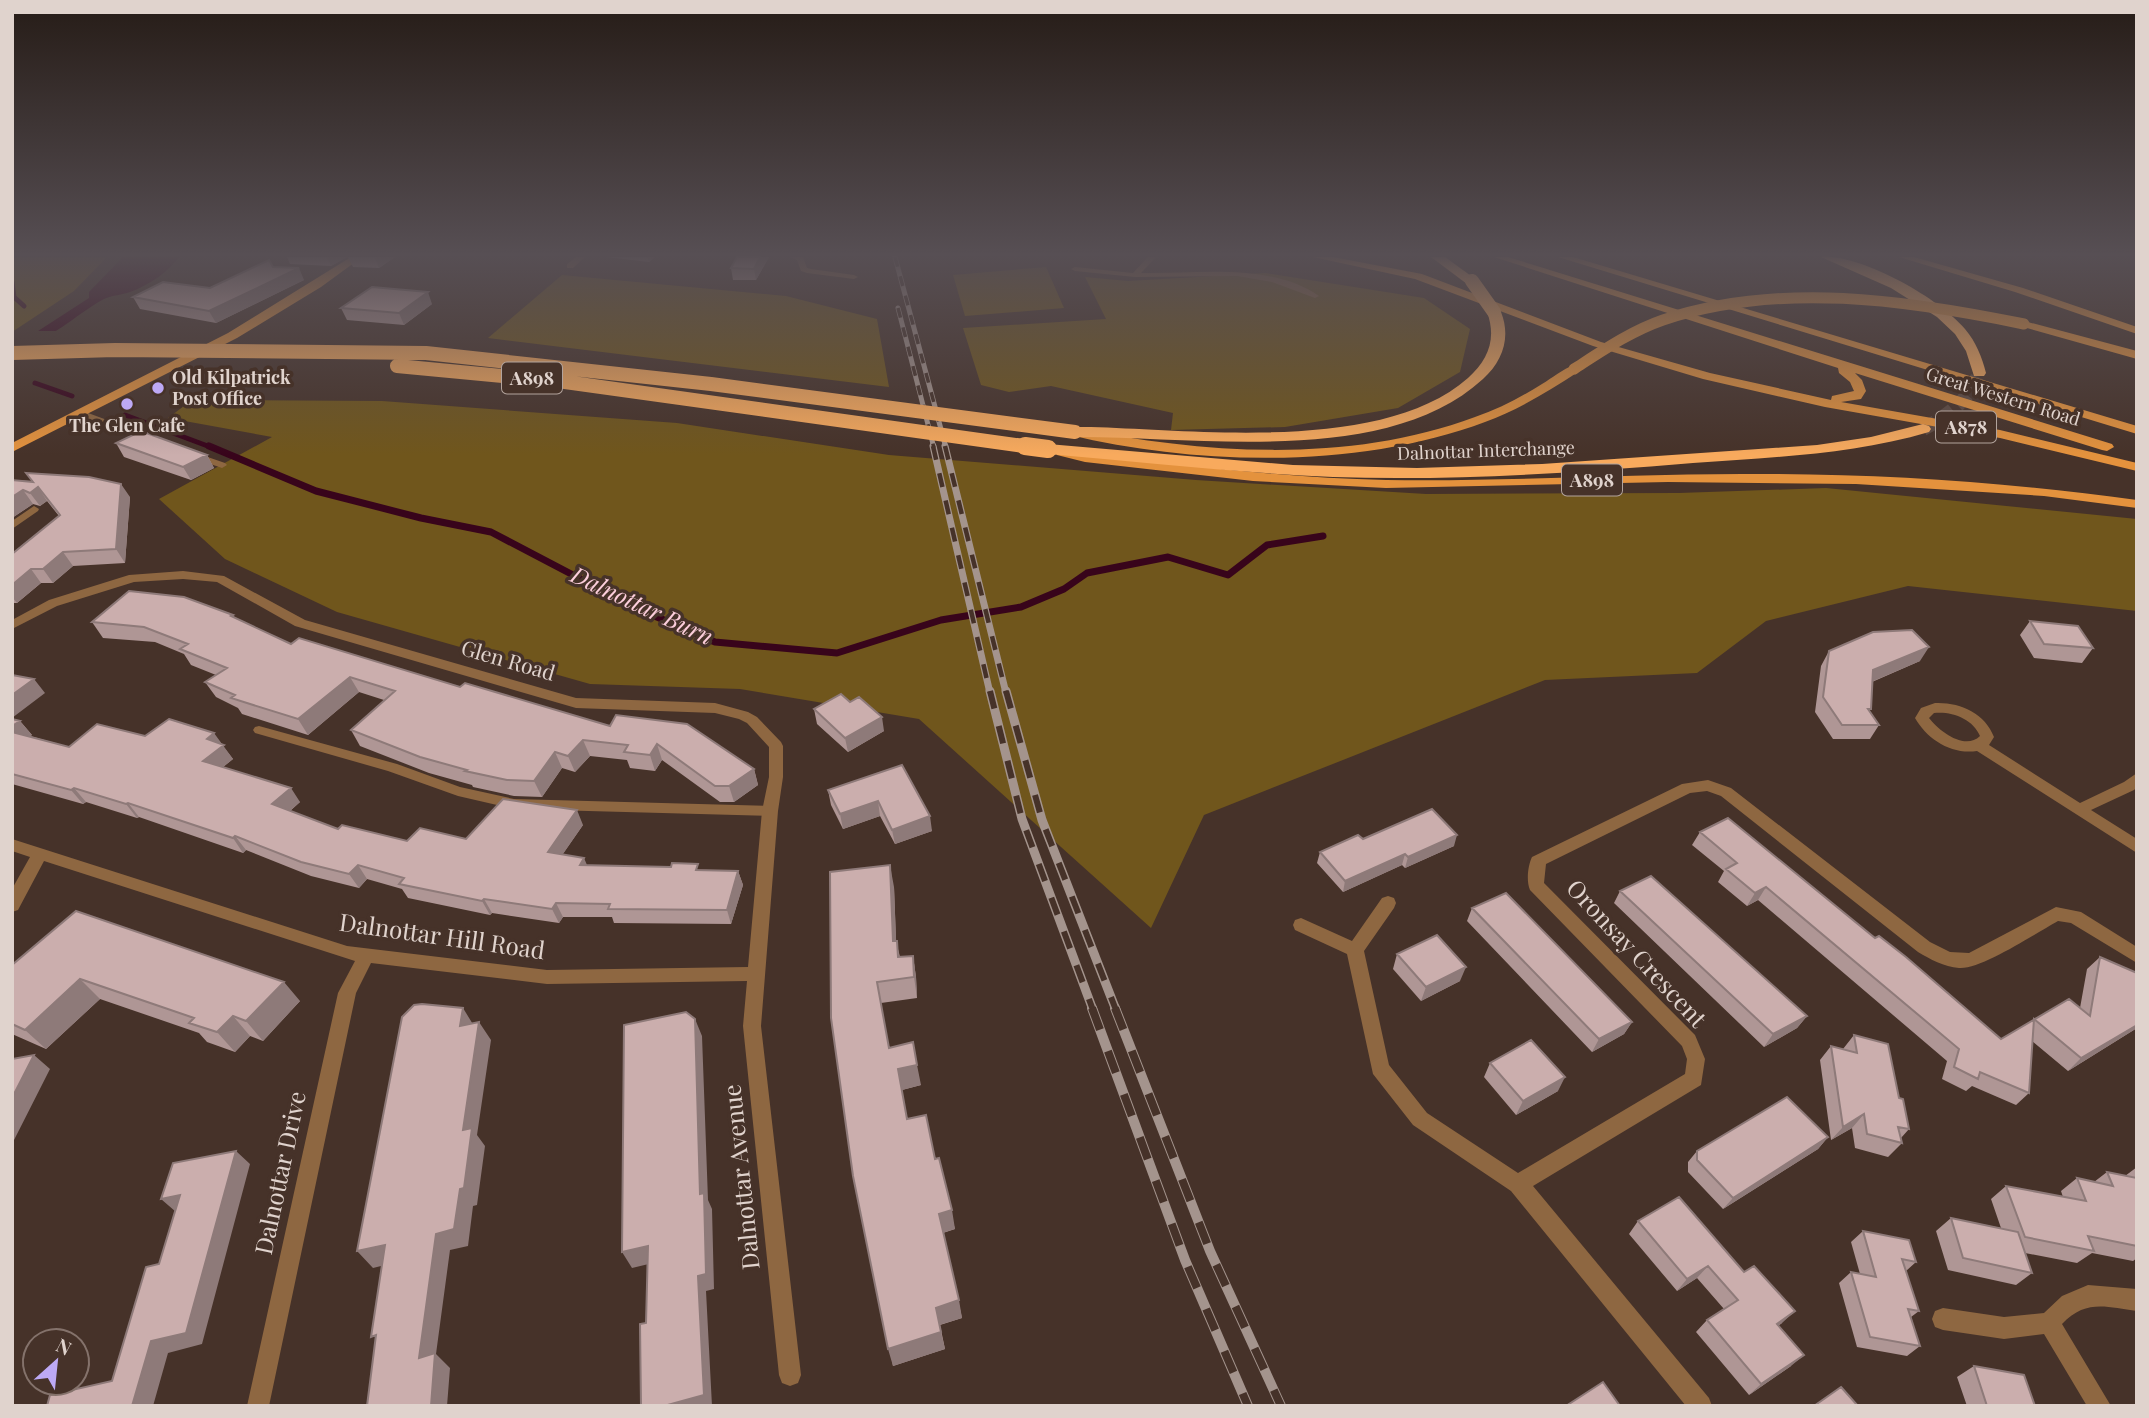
<svg xmlns="http://www.w3.org/2000/svg" width="2149" height="1418" viewBox="0 0 2149 1418" font-family="'Playfair Display',serif">
<style>
.green{fill:#70561c}
.water{fill:#38041b}
.pier{fill:#463229}
.lines{fill:none;stroke-linecap:round;stroke-linejoin:round}
.stream-far1{stroke:#38041b;stroke-width:5}
.stream{stroke:#38041b;stroke-width:7}
.highway-tunnel{stroke:#5d4a42;stroke-width:14;stroke-dasharray:14 7;stroke-linecap:butt}
.lane{fill:#8e6741;fill-rule:evenodd}
.street{fill:#8e6741;fill-rule:evenodd}
.primary{fill:#e4923d;fill-rule:evenodd}
.highway{fill:#f8aa5d;fill-rule:evenodd}
.rail-far3-casing{stroke:#a4948d;stroke-width:5}
.rail-far2-casing{stroke:#a4948d;stroke-width:7}
.rail-far1-casing{stroke:#a4948d;stroke-width:9}
.rail-casing{stroke:#a4948d;stroke-width:10}
.rail-far3{stroke:#463229;stroke-width:3.5;stroke-dasharray:10;stroke-linecap:butt}
.rail-far2{stroke:#463229;stroke-width:4.5;stroke-dasharray:14;stroke-linecap:butt}
.rail-far1{stroke:#463229;stroke-width:6;stroke-dasharray:18;stroke-linecap:butt}
.rail{stroke:#463229;stroke-width:8;stroke-dasharray:23;stroke-linecap:butt}
.primary-bridge{stroke:#e4923d;stroke-width:11}
.highway-bridge-far1{stroke:#f8aa5d;stroke-width:14}
.highway-bridge{stroke:#f8aa5d;stroke-width:18}
.wall{fill:#af9695}
.shaded-wall{fill:#8e7a79}
.building{fill:#cbaead;stroke:#8e7a79;stroke-width:2}
.poi-dot{fill:#bda9f5;stroke:#463229;stroke-width:2.5}
.labels{text-anchor:middle;stroke-width:7;stroke-linejoin:round;paint-order:stroke}
.far-poi-label{font-size:18px;font-weight:bold;fill:#e0d3cd;stroke:#463229;text-anchor:start}
.far-street-label{font-size:18px;fill:#e0d3cd;stroke:#463229}
.shield{fill:#463229;stroke:#b2a39c;stroke-width:2}
.shield-label{font-size:19px;font-weight:bold;fill:#e0d3cd}
.street-label{font-size:21px;fill:#e0d3cd;stroke:#463229}
.water-label{font-size:23px;font-style:italic;fill:#fccedb;stroke:#463229}
.near-street-label{font-size:24px;fill:#e0d3cd;stroke:#463229}
</style>
<rect width="100%" height="100%" fill="#463229"/>
<path class="green" d="M12 257H107L74 291 12 332Z
M1046 267 1064 308 965 316 953 275Z
M1265 273 1424 298 1470 329 1460 372 1398 408 1285 427 1171 430 1173 413 1051 386 1009 392 981 385 963 328 1106 319 1085 277 1128 281Z
M562 275 786 296 877 319 889 387 488 338Z
M192 400 382 401 677 423 889 455 1196 480 1426 494 1679 493 1826 488 2137 519V611L1908 586 1766 621 1697 673 1545 680 1204 815 1151 928 919 719 740 689 590 684 337 612 225 559 159 499 272 437 168 418Z"/>
<path class="water" d="M123 257H179C167 273 149 285 130 292 122 295 112 295 104 299 74 315 52 342 18 344L89 298V292Z"/>
<path class="pier" d="M31 331H62L12 368V342Z"/>
<g class="lines">
<path class="stream-far1" d="M12 282 14 297 24 306
M35 383 72 396
M125 415 213 448"/>
<path class="stream" d="M209 446 316 491 421 518 491 532 636 608 715 642 837 653 941 620 1021 607 1064 589 1087 573 1168 557 1228 575 1267 545 1323 536"/>
<path class="highway-tunnel" d="M1923 429C1949 415 1968 401 1979 373"/>
<path class="lane" d="M790 257H803L807 268 811 269 854 275 858 277 854 279 807 273 801 271 797 260Z
M1148 257H1156L1141 273C1197 274 1270 262 1319 296L1315 298 1272 282 1237 276 1135 277 1075 271 1071 269 1075 267 1133 273Z
M80 410 153 437 155 439 150 442 147 441 77 415 76 413Z
M196 453 225 463 227 465 222 468 193 458 191 456Z
M34 506 39 509 38 511 12 529V521Z
M259 726 397 764 460 787 514 799 770 806 775 807 777 811 775 815 770 816 514 809 458 796 388 771 255 733 253 730 255 727Z"/>
<path class="street" d="M576 257H585L573 268H567V264Z
M183 571 224 576 305 620 576 698 715 703 748 712 757 717 781 742 783 746V777L778 811 761 1026 801 1375 798 1383 790 1386 782 1383 779 1375 743 1026 747 981 547 984 371 963 356 993 269 1406H247L338 993 355 961 44 861 18 910 12 912V889L30 857 12 851V839L347 946 547 970 748 967 762 811 769 777V747L747 723 739 719 715 713 576 708 295 626 217 582 183 579 134 582 57 606 12 629V620L49 600 129 575Z
M1935 703C1960 702 1985 713 1994 737L1989 745 2080 803 2124 782 2137 773V787L2134 790 2091 810 2137 839V853L1977 751C1951 755 1927 739 1915 718L1921 708ZM1934 713C1952 711 1973 719 1980 736 1965 751 1939 731 1929 718Z
M1708 780 1731 788 1930 942 1950 952 1969 953 2056 907 2081 912 2137 947V963L2071 923 2058 921C2036 933 1981 970 1959 968 1944 967 1930 959 1918 952L1721 796 1707 791 1690 793 1546 864 1544 883 1695 1035 1705 1059 1701 1085 1533 1186 1709 1398 1712 1406H1686L1511 1191 1413 1125 1373 1074 1347 954 1295 930 1293 925 1295 920 1301 918 1352 941 1382 898 1388 896 1394 898 1396 903 1394 908 1364 951 1389 1065 1427 1113 1518 1173 1685 1074 1687 1059 1682 1046 1530 890C1526 881 1528 865 1532 857L1682 784Z
M2088 1285 2137 1289V1311C2106 1307 2086 1299 2062 1324L2111 1406H2087L2044 1334 2004 1339 1943 1330 1935 1327 1932 1319 1935 1311 1943 1308 2004 1317 2044 1313 2062 1296Z"/>
<path class="primary" d="M351 257H362L321 287 237 338 12 452V443L228 333Z
M1313 257H1333L1422 274 1601 342 1710 373 1831 400 1832 396 1854 391 1850 382 1839 373 1838 368 1494 257H1508L2112 444 2114 447 2107 451 2102 450 1855 373 1862 380 1866 391 1861 399 1841 402 2000 430 2137 463V471L2000 438 1825 407 1703 379 1593 346 1415 279Z
M1558 257H1573L2137 426V434Z
M1899 257H1914L2023 288 2137 327V334L2015 292Z
M2024 321 2137 351V359L2020 326V322Z
M1574 365 1578 366V372C1549 391 1518 410 1485 422 1360 469 1199 466 1070 435L1068 432 1075 428C1204 454 1349 464 1475 417 1499 409 1521 397 1542 384 1552 378 1563 369 1574 365Z
M1062 448 1085 454C1185 465 1285 478 1386 480 1511 482 1637 473 1762 474 1888 474 2012 483 2137 500V508L2044 496 1856 484 1668 482 1386 488 1253 481 1085 462 1057 455V449Z"/>
<path class="highway" d="M1431 257H1445L1478 281 1477 284H1467Z
M1821 257C1861 254 1939 298 1965 329 1976 342 1982 357 1986 373L1984 376H1974L1966 351 1955 334 1937 317 1891 288Z
M1494 308 1501 312C1511 337 1503 361 1483 379 1386 468 1196 436 1075 437L1067 432 1075 427H1091C1197 430 1383 453 1468 378 1488 360 1497 339 1487 312Z
M1923 424 1929 426 1931 429 1929 432C1851 455 1773 457 1693 463 1573 473 1453 481 1333 477 1238 473 1143 462 1048 454L1040 449 1048 444 1293 465 1417 468 1542 464 1817 445 1871 437Z"/>
<defs>
<path id="rail-far3" d="M895 257 946 448
M898 308 934 448"/>
<path id="rail-far2" d="M933 446 990 693
M945 446 1006 693"/>
<path id="rail-far1" d="M990 691 1022 819 1093 1010
M1006 691 1042 820 1116 1010"/>
<path id="rail" d="M1092 1008 1185 1260 1248 1406
M1115 1008 1210 1251 1281 1406"/>
</defs>
<use href="#rail-far3" class="rail-far3-casing"/>
<use href="#rail-far2" class="rail-far2-casing"/>
<use href="#rail-far1" class="rail-far1-casing"/>
<use href="#rail" class="rail-casing"/>
<use href="#rail-far3" class="rail-far3"/>
<use href="#rail-far2" class="rail-far2"/>
<use href="#rail-far1" class="rail-far1"/>
<use href="#rail" class="rail"/>
<path class="primary-bridge" d="M1574 369C1602 351 1631 331 1663 320 1779 281 1907 300 2024 324"/>
<path class="highway-bridge-far1" d="M1472 281 1494 312
M12 353 115 350 426 353 711 384 1075 432
M397 366 565 382 1038 448"/>
<path class="highway-bridge" d="M1025 446 1048 449"/>
</g>
<path class="wall" d="M287 257H347L331 266 290 264Z
M348 257H395L379 268 353 267Z
M606 257H655L649 262Z
M769 257 756 280H733L731 268Z
M273 267 304 280 216 323 140 309 133 297 210 288Z
M432 304 404 325 347 320 341 308Z
M116 443 207 455 214 468 191 480 124 457Z
M26 473 130 497 125 563 73 566 53 583H41L17 603H12V554L59 516 47 501 40 506 33 504 12 518V480L32 481Z
M233 615 235 618 291 644 460 687 754 769 758 785 734 802H720L662 760 655 771 630 768 627 760 590 756 575 772 562 768 542 797 514 796 473 787 472 785 429 773 360 746 351 730 384 700 359 692 308 735 242 714 238 708 216 697 205 682 216 675 191 665 184 654 155 642 103 638 92 622Z
M2030 621 2093 648 2082 663 2034 658 2020 635Z
M1829 651 1920 661 1872 682 1871 709 1869 711 1879 725 1870 739H1833L1815 712 1821 666Z
M850 702 884 731 848 752 817 724 814 709Z
M12 719 20 721 32 735 30 736 69 747 145 736 222 745 233 759 223 767 300 802 290 811 338 829 407 841 466 839 583 825 562 855 588 866 738 871 743 885 731 924 614 923 612 917H563L559 923 492 913 490 915 408 898 402 889 367 879 359 888 311 876 246 850 243 853 139 817 137 818 86 802 83 804 12 784Z
M902 765 932 831 895 844 880 816 843 829 831 805 828 790Z
M1700 832 1875 938 2001 1039 2069 999 2080 1008 2087 969 2100 957 2137 973V1028L2068 1071 2032 1041 2029 1093 2016 1105 1972 1086 1966 1091 1942 1079 1947 1061 1758 900 1747 906 1718 882 1724 871 1692 845Z
M1363 839 1454 846 1405 868 1402 865 1343 892 1317 863 1320 852Z
M894 887 896 941 900 957 913 956 916 977 917 998 881 1003 889 1048 921 1085 902 1090 907 1119 935 1159 955 1229 943 1233 962 1318 940 1325 945 1349 893 1366 831 1018Z
M1620 891 1807 1016 1797 1028 1764 1047 1614 903Z
M1472 908 1632 1022 1624 1034 1592 1052 1467 921Z
M1397 954 1460 981 1421 1001 1393 969Z
M12 965 300 1001 263 1041 250 1036 235 1052 207 1042 199 1033 100 999 46 1049 12 1034Z
M1854 1035 1899 1098 1909 1129 1901 1138 1902 1143 1888 1157 1855 1148 1852 1128 1831 1140 1820 1060 1831 1046 1843 1049Z
M1490 1063 1558 1091 1516 1115 1484 1077Z
M1828 1137 1818 1149 1723 1209 1688 1172V1162L1697 1151Z
M2137 1167V1258L2133 1261 2092 1253 2077 1263 2025 1253 2032 1273 2016 1285 1948 1270 1936 1231 1951 1218 2001 1228 1991 1199 2006 1186 2063 1197 2061 1191 2077 1178 2094 1182 2107 1172 2125 1176Z
M1679 1197 1782 1323 1778 1326 1791 1366 1749 1395 1696 1332 1707 1320 1724 1309 1697 1278 1677 1291 1629 1234 1638 1221Z
M1863 1231 1916 1262 1906 1271 1919 1311 1911 1317 1920 1346 1907 1356 1857 1347 1839 1283 1851 1272 1860 1274 1851 1242Z
M1974 1366 2035 1406H1967L1957 1377Z"/>
<path class="shaded-wall" d="M327 257H347L331 266Z
M376 257H395L379 268 375 258Z
M647 257H655L649 262Z
M760 257H769L756 280 754 269Z
M299 268 304 280 216 323 209 311Z
M428 292 432 304 404 325 399 313Z
M207 455 214 468 191 480 183 467Z
M121 484 130 497 125 563 116 549Z
M38 487 47 501 40 506 30 493Z
M23 490 33 504 12 518V497Z
M63 552 73 566 53 583 43 569Z
M31 569 41 583 17 603 12 597V585Z
M1929 647 1920 661 1864 685 1873 670Z
M350 677 359 692 308 735 298 719Z
M34 679 45 693 12 718V695Z
M882 717 884 731 848 752 845 738Z
M20 721 32 735 19 744 12 736V726Z
M214 733 233 759 213 775 203 761 207 739Z
M583 740 590 756 575 772 568 756Z
M657 744 662 760 655 771 650 755Z
M555 752 562 768 542 797 534 781Z
M754 769 758 785 734 802 729 786Z
M74 788 86 802 83 804 71 790Z
M291 788 300 802 282 818 272 804Z
M878 801 880 816 843 829 840 814Z
M128 803 139 817 137 818 126 804Z
M577 810 583 825 554 867 548 852Z
M930 816 932 831 895 844 892 830Z
M1457 835 1454 846 1405 868 1408 857Z
M235 836 246 850 243 853 233 838Z
M1405 854 1402 865 1343 892 1345 881Z
M584 858 590 872 580 865Z
M358 865 367 879 359 888 349 874Z
M890 865 894 887 897 963 893 941Z
M738 871 743 885 731 924 727 910Z
M1766 887 1758 900 1747 906 1755 893Z
M484 899 492 913 490 915 482 901Z
M556 903 563 917 559 923 552 909Z
M913 956 916 977 917 998 914 977Z
M1466 967 1460 981 1421 1001 1426 987Z
M80 979 100 999 46 1049 25 1030Z
M284 982 300 1001 263 1041 246 1021Z
M463 1008 474 1026H460Z
M233 1016 250 1036 235 1052 217 1032Z
M1807 1016 1797 1028 1764 1047 1773 1034Z
M695 1019 702 1036 708 1200 712 1209 714 1289 706 1291 712 1406H664L698 1276 700 1194Z
M479 1022 491 1040 477 1135 485 1146 477 1205 473 1206 468 1246 450 1250 436 1354 450 1368 447 1406H431L419 1358 436 1234 463 1130Z
M1632 1022 1624 1034 1592 1052 1599 1039Z
M2137 1025V1028L2068 1071 2081 1058Z
M34 1055 50 1069 12 1144V1098Z
M917 1065 921 1085 902 1090 898 1069Z
M1565 1077 1558 1091 1516 1115 1523 1101Z
M1864 1114 1852 1128 1831 1140 1843 1127Z
M1828 1137 1818 1149 1723 1209 1733 1198Z
M236 1151 250 1164 202 1344 168 1353 153 1406H132L151 1341Z
M180 1195 176 1212 161 1199Z
M952 1210 955 1229 942 1233 939 1214Z
M385 1245 401 1261 373 1268 357 1251Z
M648 1246 657 1262 632 1268 622 1252Z
M1708 1266 1697 1278 1677 1291 1687 1279Z
M959 1300 962 1318 939 1325 936 1308Z
M1795 1311 1782 1323 1764 1335 1777 1324Z
M941 1332 945 1349 893 1366 888 1349Z
M1804 1355 1791 1366 1749 1395 1761 1384Z"/>
<path class="building" d="M737 257H760L754 269 731 268Z
M269 260 273 267 299 268 209 311 133 297 163 282 210 288Z
M372 287 428 292 399 313 341 308Z
M141 431 207 455 183 467 116 443Z
M26 473 89 477 121 484 116 549 63 552 43 569H31L12 585V554L60 515 38 487 30 493 23 490 12 497V480L33 482Z
M129 591 184 597 233 615 231 616 291 644 299 638 460 687 465 683 610 726 616 715 687 724 754 769 729 786H715L657 744 650 755 624 752 628 745 583 740 568 756 555 752 534 781 507 780 465 771 467 770 420 757 351 730 395 691 350 677 298 719 231 698 235 695 205 682 227 668 180 649 188 644 144 627 92 622Z
M2030 621 2078 626 2093 648 2044 644Z
M1912 630 1929 647 1873 670 1871 709H1868L1879 725H1842L1823 697 1829 651 1873 632Z
M12 675 34 679 12 695Z
M841 694 850 702 859 697 882 717 845 738 814 709Z
M12 719 20 721 12 726Z
M169 719 214 733 207 739 224 745 203 761 291 788 272 804 338 829 342 825 407 841 420 828 466 839 503 799 577 810 548 852 584 858 580 865 671 867 672 863 698 864 696 870 738 871 727 910 608 909 610 904 556 903 552 909 484 899 482 901 399 884 404 878 358 865 349 874 301 862 235 836 233 838 128 803 126 804 74 788 71 790 12 774V732L69 747 97 724 145 736Z
M902 765 930 816 892 830 878 801 840 814 828 790Z
M1432 809 1457 835 1408 857 1405 854 1345 881 1320 852 1358 835 1363 839Z
M1728 818 1875 938 1879 936 1906 957 2001 1039 2069 999 2090 1016 2100 957 2137 973V1025L2081 1058 2034 1019 2029 1093 1980 1072 1978 1079 1954 1067 1959 1049 1766 887 1755 893 1726 869 1737 863 1700 832Z
M890 865 893 941H897L898 957 913 956 914 977 877 982 889 1048 913 1042 917 1065 898 1069 907 1119 926 1115 935 1159 939 1158 952 1210 939 1214 959 1300 936 1308 941 1332 888 1349 853 1176 831 1018 830 872Z
M1651 876 1807 1016 1773 1034 1620 891Z
M1506 893 1632 1022 1599 1039 1472 908Z
M76 911 284 982 246 1021 233 1016 217 1032 189 1023 194 1018 80 979 25 1030 12 1024V965Z
M1437 935 1466 967 1426 987 1397 954Z
M422 1004 463 1008 460 1026 479 1022 463 1130 472 1128 464 1188 460 1189 454 1229 436 1234 419 1358 435 1353 431 1406H367L376 1335 371 1337 385 1245 357 1251 402 1017 414 1005Z
M686 1012 695 1019 700 1194 704 1193 706 1274 698 1276 704 1395 664 1406H641L640 1324 646 1323 648 1246 622 1252 624 1025Z
M1854 1035 1888 1044 1899 1098 1903 1099 1909 1129 1898 1127 1902 1143 1867 1134 1864 1114 1843 1127 1831 1046 1857 1053Z
M1531 1040 1565 1077 1523 1101 1490 1063Z
M34 1055 12 1098V1059Z
M1787 1097 1828 1137 1733 1198 1697 1160V1151Z
M236 1151 186 1333 151 1341 132 1406H47L50 1395 112 1381 146 1267 159 1264 180 1195 161 1199 173 1163Z
M2107 1172 2137 1178V1246L2088 1236 2094 1251 2025 1237 2006 1186 2086 1201 2077 1178 2113 1186Z
M1679 1197 1744 1272 1754 1266 1795 1311 1777 1324 1804 1355 1761 1384 1707 1320 1738 1300 1708 1266 1687 1279 1638 1221Z
M1951 1218 2018 1232 2032 1273 1963 1258Z
M1863 1231 1909 1240 1916 1262 1902 1259 1919 1311 1908 1309 1920 1346 1870 1337 1851 1272 1876 1277Z
M1974 1366 2024 1375 2035 1406H1987Z
M1603 1382 1620 1406H1566Z
M1841 1387 1858 1406H1814Z"/>
<linearGradient id="sky" x2="0" y2="1"><stop stop-color="#261c17"/><stop offset="0.56" stop-color="#574f54"/><stop offset="1" stop-color="#574f54" stop-opacity="0"/></linearGradient>
<rect width="2149" height="455" fill="url(#sky)"/>
<g class="poi-dot">
<circle cx="158" cy="388" r="7"/>
<circle cx="127" cy="404" r="7"/>
</g>
<g class="labels">
<g class="far-poi-label">
<text x="172" y="384">Old Kilpatrick<tspan x="172" dy="21">Post Office</tspan></text>
<text x="127" y="432" text-anchor="middle">The Glen Cafe</text>
</g>
<g class="far-street-label">
<text transform="translate(2003 397) rotate(17)" y="6">Great Western Road</text>
<text transform="translate(1486 451) rotate(-2)" y="6">Dalnottar Interchange</text>
</g>
<g class="shield">
<rect x="502" y="362.5" width="60" height="31" rx="5"/>
<rect x="1936" y="411.5" width="60" height="31" rx="5"/>
<rect x="1562" y="464.5" width="60" height="31" rx="5"/>
</g>
<g class="shield-label">
<text x="532" y="385">A898</text>
<text x="1966" y="434">A878</text>
<text x="1592" y="487">A898</text>
</g>
<g class="street-label">
<text transform="translate(508 661) rotate(16)" y="7">Glen Road</text>
</g>
<g class="water-label">
<text transform="translate(642 606) rotate(25)" y="8">Dalnottar Burn</text>
</g>
<g class="near-street-label">
<text transform="translate(442 937) rotate(8)" y="8">Dalnottar Hill Road</text>
<text transform="translate(1636 954) rotate(47)" y="8">Oronsay Crescent</text>
<text transform="translate(281 1173) rotate(-78)" y="8">Dalnottar Drive</text>
<text transform="translate(742 1177) rotate(-96)" y="8">Dalnottar Avenue</text>
</g>
</g>
<rect width="2149" height="1418" fill="none" stroke="#e0d3cd" stroke-width="28"/>
<g transform="translate(56 1362) rotate(27)"><circle r="33" fill="#463229" stroke="#84726b" stroke-width="2"/>
<path d="M0-5L12 26L0 18L-12 26Z" fill="#bda9f5"/>
<text y="-10" font-size="19" font-weight="bold" text-anchor="middle" fill="#e0d3cd">N</text>
</g>
</svg>
